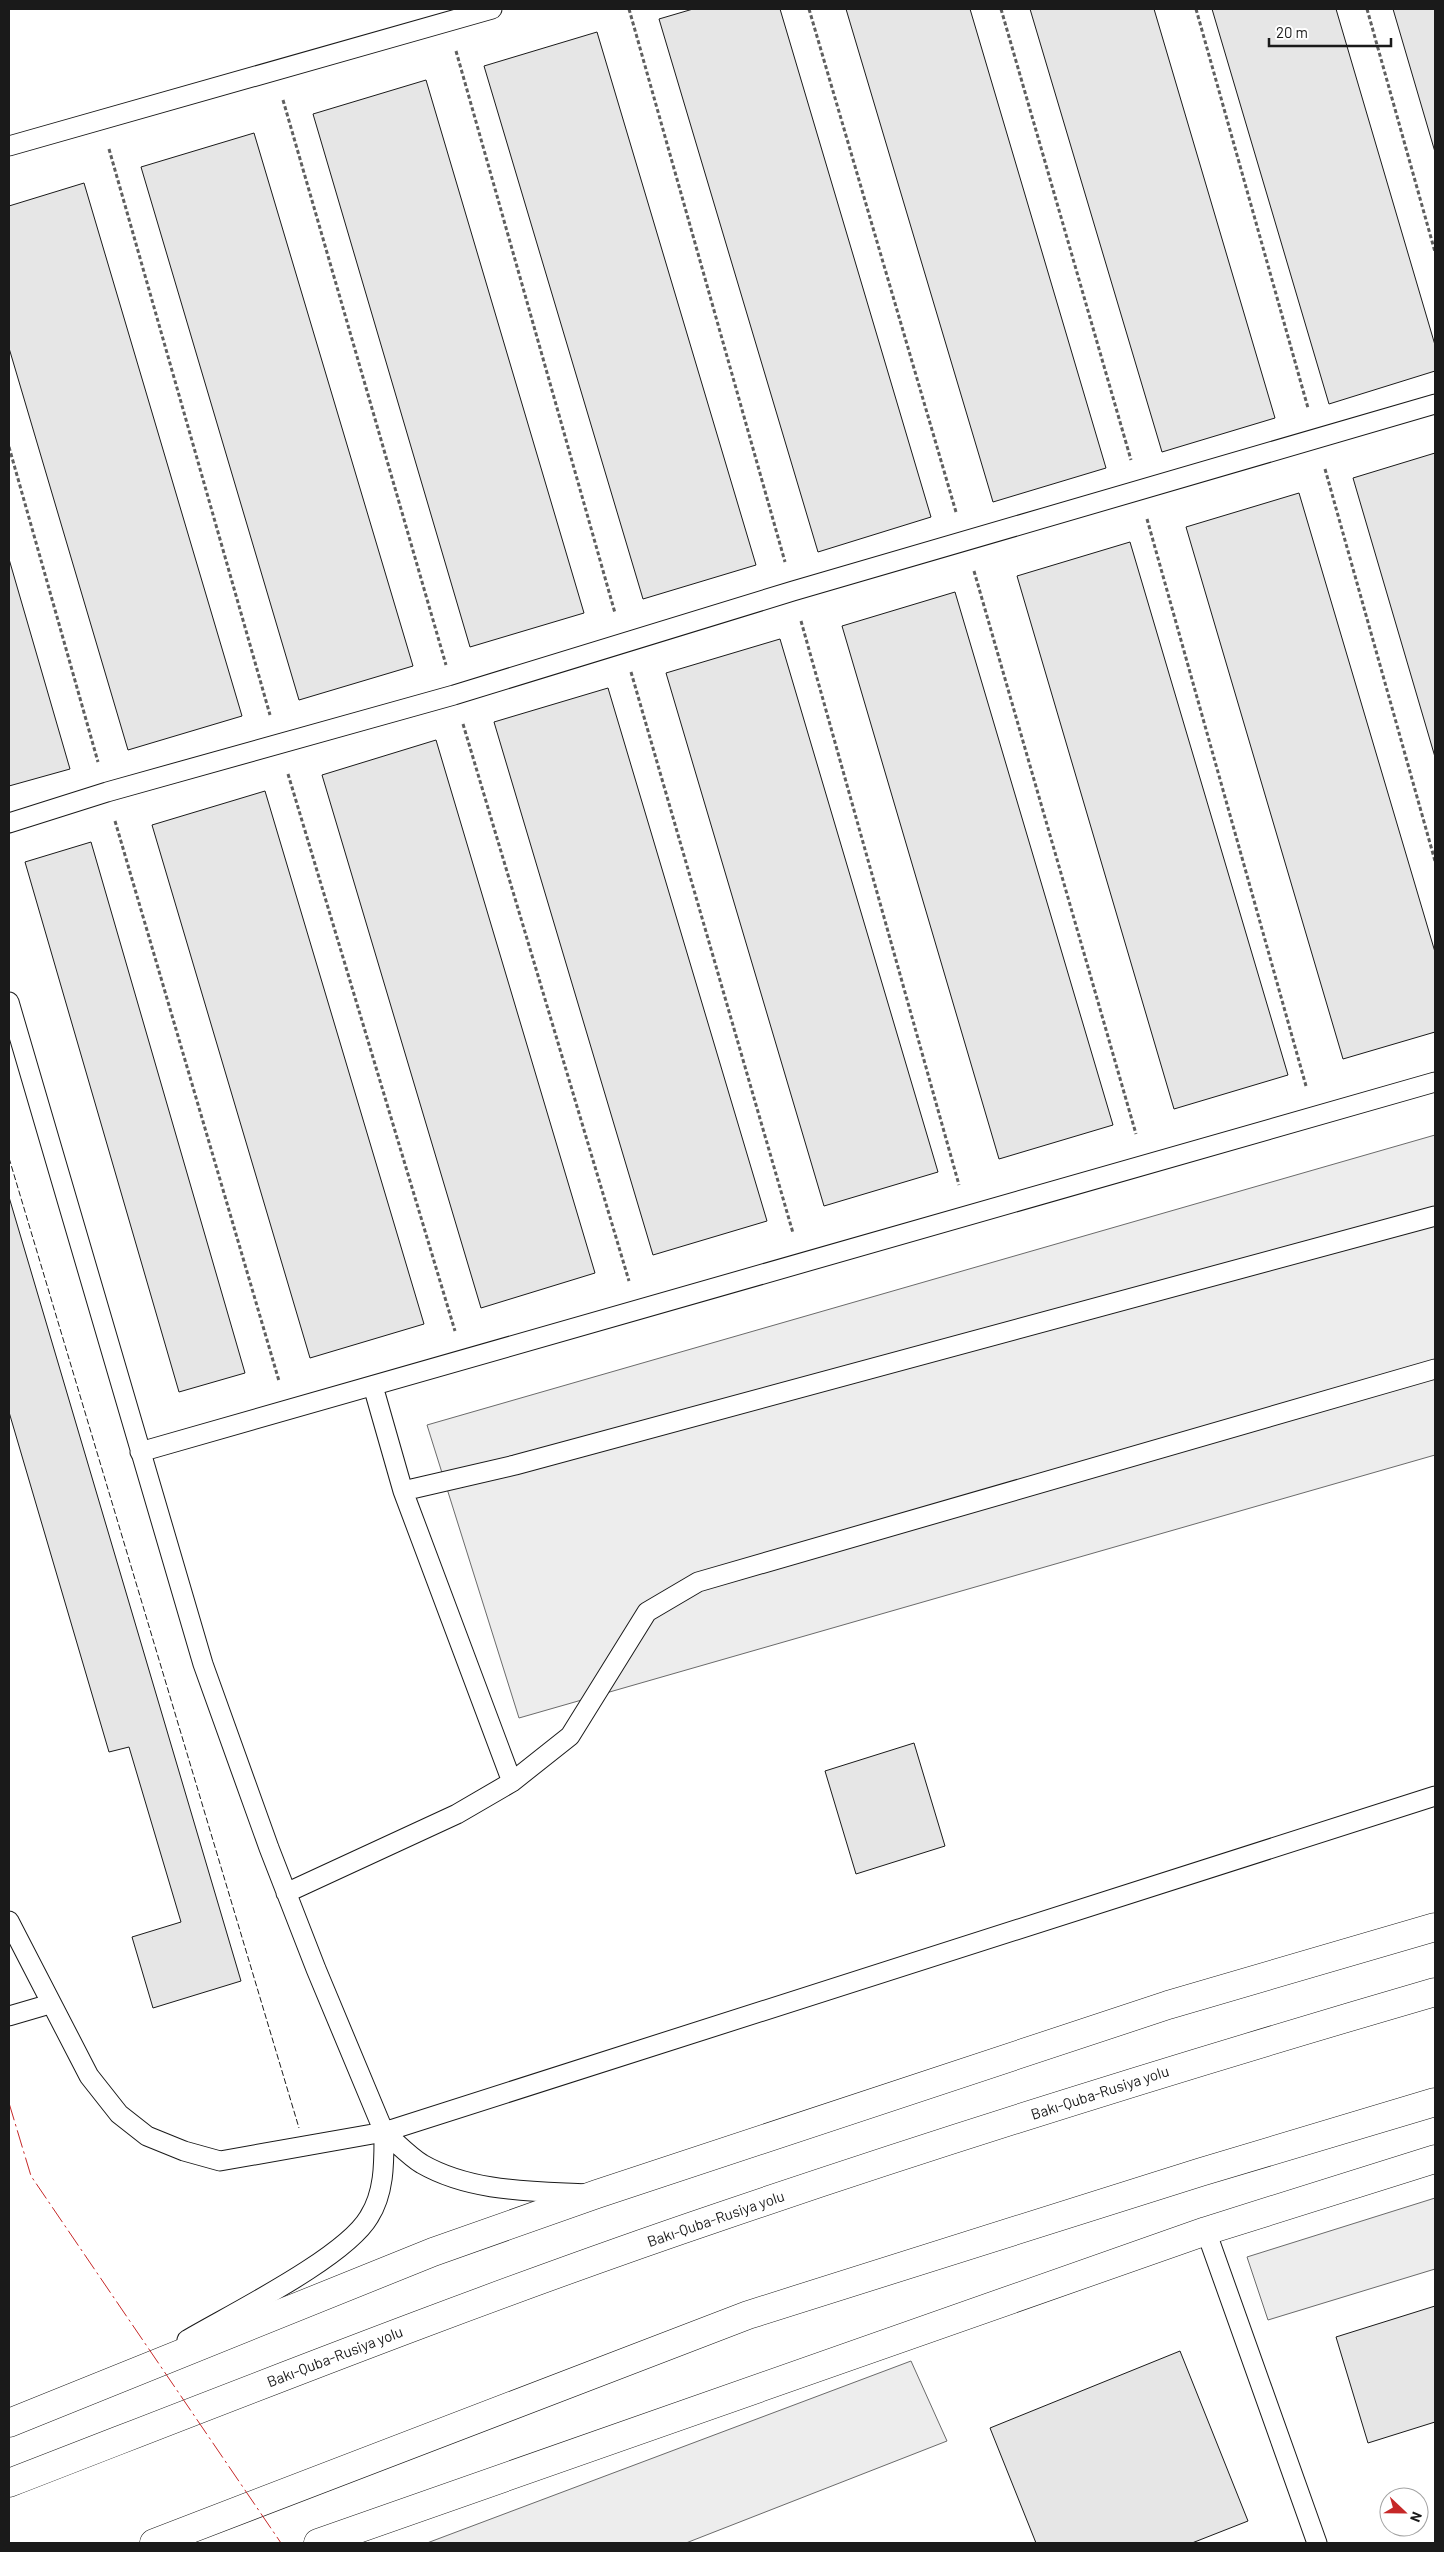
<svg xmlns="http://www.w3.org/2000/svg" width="1444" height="2552" viewBox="0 0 1444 2552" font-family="Barlow,sans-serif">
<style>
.built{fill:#ededed;stroke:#6a6a6a}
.building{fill:#e6e6e6;stroke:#1a1a1a}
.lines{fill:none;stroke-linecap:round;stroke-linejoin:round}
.lane-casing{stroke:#1a1a1a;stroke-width:21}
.highway-casing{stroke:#1a1a1a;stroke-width:29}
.path{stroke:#5f5f5f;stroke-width:3;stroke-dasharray:4 2.5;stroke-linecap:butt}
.lane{stroke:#fff;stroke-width:19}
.highway{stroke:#fff;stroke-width:28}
.fence{stroke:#1a1a1a;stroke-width:1;stroke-dasharray:6 2.5;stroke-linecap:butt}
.power{stroke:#c62828;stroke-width:1;stroke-dasharray:18 4 2.5 4;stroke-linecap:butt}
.labels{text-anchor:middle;stroke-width:4;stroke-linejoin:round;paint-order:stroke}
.street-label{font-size:15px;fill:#1a1a1a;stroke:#fff}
</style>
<rect width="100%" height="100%" fill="#fff"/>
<path class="built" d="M1435 1135V1455L519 1718 427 1425Z
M1435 2198V2269L1268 2320 1247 2257Z
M911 2361 947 2441 686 2543H427Z"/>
<path class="building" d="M693 9H780L931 517 818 552 659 19Z
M846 9H970L1106 468 993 502Z
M1030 9H1154L1275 418 1162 452Z
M1212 9H1336L1435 345V371L1329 404Z
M1393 9H1435V152Z
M597 32 756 565 643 599 484 66Z
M426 80 584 613 470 647 313 114Z
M254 133 413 666 299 700 141 167Z
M84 183 242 716 128 750 9 348V206Z
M1435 453V757L1353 478Z
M1299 493 1435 952V1032L1343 1059 1186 527Z
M1130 542 1288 1075 1174 1109 1017 576Z
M9 559 70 769 9 786Z
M955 592 1113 1125 999 1159 842 626Z
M780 639 938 1172 824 1206 666 673Z
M608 688 767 1221 653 1255 494 722Z
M436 740 595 1273 481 1308 322 775Z
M265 791 424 1324 310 1358 152 825Z
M91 842 245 1373 179 1392 25 862Z
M9 1197 241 1981 153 2008 132 1937 181 1922 129 1747 109 1752 9 1412Z
M914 1743 945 1846 856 1874 825 1771Z
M1435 2306V2422L1368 2443 1336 2337Z
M1180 2351 1248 2521 1192 2543H1036L990 2428Z"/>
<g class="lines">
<defs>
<path id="lane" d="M9 146 492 9
M9 823 107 792 454 695 793 591 1435 404
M9 1002 203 1664 269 1848 316 1969 384 2132
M373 1386 403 1491 515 1465 1435 1216
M140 1452 1435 1082
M403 1491 512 1782
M286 1893 457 1814 512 1782 570 1736 647 1612 698 1582 1435 1369
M9 1921 89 2076 119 2114 147 2136 184 2151 220 2161 384 2132 1435 1796
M9 2016 50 2004
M1206 2231 1317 2543
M187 2340C231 2314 345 2258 369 2217 385 2192 384 2161 384 2132 396 2142 409 2156 422 2164 471 2192 531 2191 586 2194"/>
<path id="highway" d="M9 2423 433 2252 597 2194 1168 2005 1435 1927
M9 2483C244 2392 480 2298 719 2217 956 2136 1195 2062 1435 1992
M154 2543 748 2315 1201 2172 1435 2102
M318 2543 1206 2231 1435 2159"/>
</defs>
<use href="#lane" class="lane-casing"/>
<use href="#highway" class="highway-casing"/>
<path class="path" d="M629 9 785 562
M809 9 956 512
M1001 9 1131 460
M1196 9 1308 408
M1367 9 1435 252
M456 51 615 613
M283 100 446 665
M109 149 270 715
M9 447 98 762
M1325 469 1435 861
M1147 519 1306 1086
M974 571 1136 1134
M801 621 959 1185
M631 672 793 1233
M463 724 629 1281
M288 774 455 1331
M115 821 279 1381"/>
<use href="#lane" class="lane"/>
<use href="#highway" class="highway"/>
<path class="fence" d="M9 1158 299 2128"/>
<path class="power" d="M9 2103 31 2176 281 2543"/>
</g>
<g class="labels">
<g class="street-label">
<text transform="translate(1100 2093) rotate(-18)" y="5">Bakı-Quba-Rusiya yolu</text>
<text transform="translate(716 2219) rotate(-19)" y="5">Bakı-Quba-Rusiya yolu</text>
<text transform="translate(335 2357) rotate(-21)" y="5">Bakı-Quba-Rusiya yolu</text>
</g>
</g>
<rect width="1444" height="2552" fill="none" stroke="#1a1a1a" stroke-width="20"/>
<g transform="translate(1404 2512) rotate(112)"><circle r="24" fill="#ffffff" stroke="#a3a3a3"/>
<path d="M0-4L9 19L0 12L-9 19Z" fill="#c62828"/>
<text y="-8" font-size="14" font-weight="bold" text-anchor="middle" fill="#1a1a1a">N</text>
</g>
<path d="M1269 38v8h122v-8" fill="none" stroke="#1a1a1a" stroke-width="2.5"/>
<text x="1276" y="38" font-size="15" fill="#1a1a1a" stroke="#ffffff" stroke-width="4" paint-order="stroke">20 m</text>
</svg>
